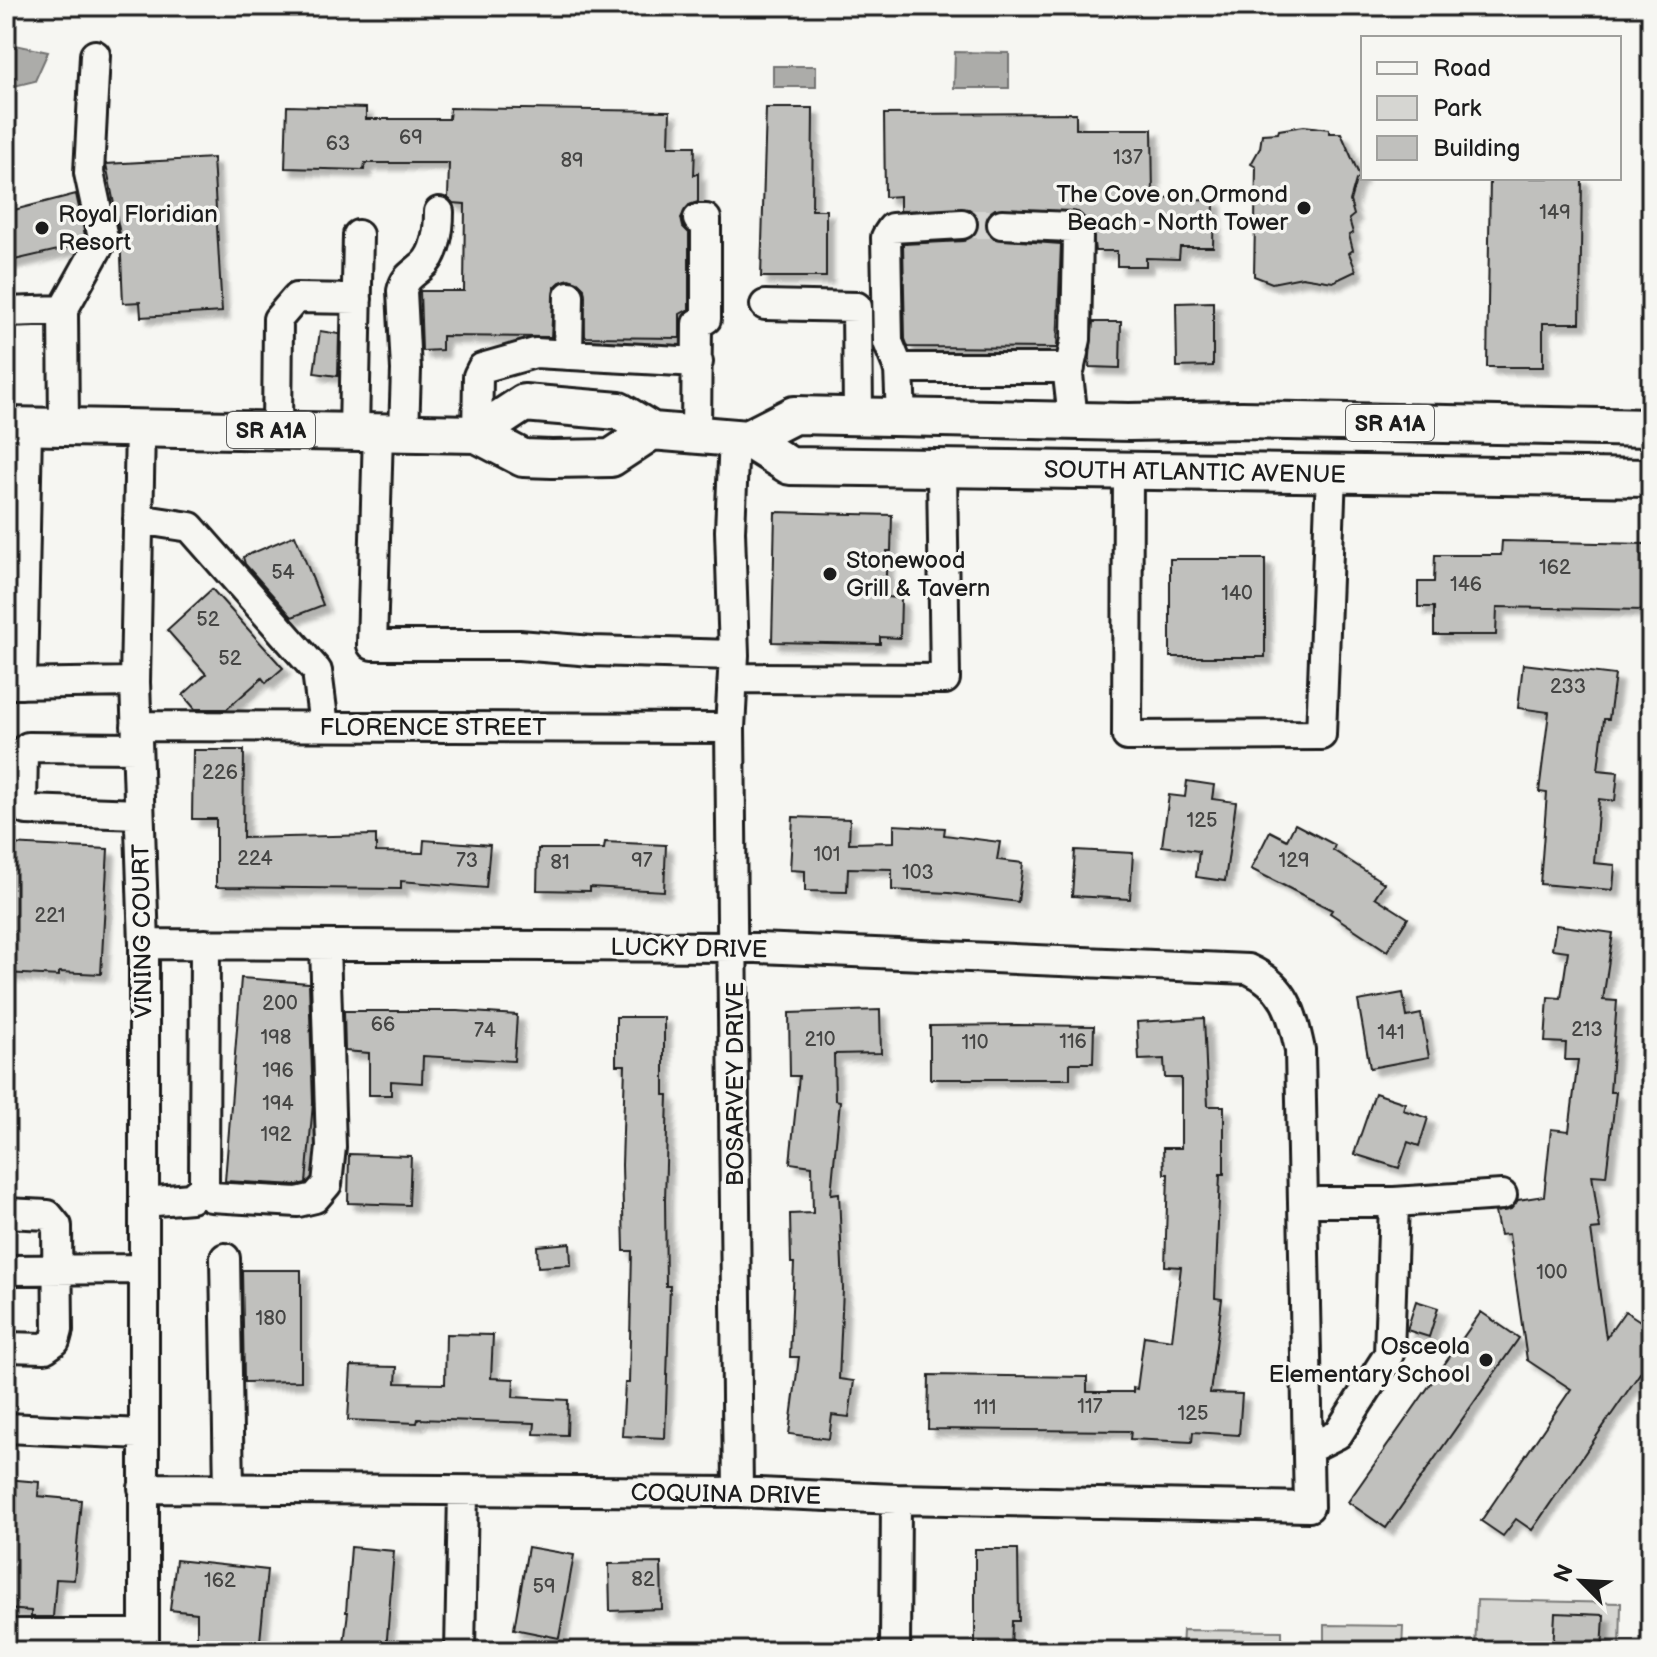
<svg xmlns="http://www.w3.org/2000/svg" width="1657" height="1657" viewBox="0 0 1657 1657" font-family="'Balsamiq Sans',sans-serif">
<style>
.green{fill:#d6d6d2;stroke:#797977;stroke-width:2}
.water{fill:#acaca9;stroke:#727271;stroke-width:2}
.building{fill:#c0c0bd;stroke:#1c1c1c;stroke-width:2;filter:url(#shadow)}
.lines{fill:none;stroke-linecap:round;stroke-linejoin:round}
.minor-tunnel{stroke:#d5d5d2;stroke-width:28;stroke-dasharray:28 14;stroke-linecap:butt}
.minor-casing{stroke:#1c1c1c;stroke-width:34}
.major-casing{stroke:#1c1c1c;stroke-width:42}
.minor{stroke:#f6f6f2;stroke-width:28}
.major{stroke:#f6f6f2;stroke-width:36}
.poi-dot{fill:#1c1c1c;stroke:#f6f6f2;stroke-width:3}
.labels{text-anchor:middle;stroke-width:7;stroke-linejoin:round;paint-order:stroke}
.number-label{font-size:20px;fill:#454544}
.shield{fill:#f6f6f2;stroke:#5d5d5c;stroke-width:2}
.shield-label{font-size:22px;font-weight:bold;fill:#1c1c1c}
.poi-label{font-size:24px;fill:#1c1c1c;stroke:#f6f6f2;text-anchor:end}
.street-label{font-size:24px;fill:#1c1c1c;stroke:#f6f6f2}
</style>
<defs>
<filter id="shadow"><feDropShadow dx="7" dy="7" stdDeviation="2" flood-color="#0004"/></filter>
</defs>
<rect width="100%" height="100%" fill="#f6f6f2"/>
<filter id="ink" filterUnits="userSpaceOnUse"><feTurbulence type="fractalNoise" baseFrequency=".0125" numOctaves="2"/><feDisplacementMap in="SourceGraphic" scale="16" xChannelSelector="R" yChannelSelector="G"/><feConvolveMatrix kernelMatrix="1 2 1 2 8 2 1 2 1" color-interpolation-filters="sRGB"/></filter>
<g filter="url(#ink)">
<path class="green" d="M1477 1600 1621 1603 1620 1651H1475Z
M1324 1625 1403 1626 1402 1651H1324Z
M1183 1630 1282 1631V1651H1182Z"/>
<path class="water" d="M6 43 48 52 35 81 6 88Z
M955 52 1009 53V88H954Z
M773 66H816V87H773Z"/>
<path class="building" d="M287 106 366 108V119H449L450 108 670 111 669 146H695L694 175 698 173V202L689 205 681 218 683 227 689 233V309L680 314V338L585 337 584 288 578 282 569 279 560 282 554 288 551 337 442 336V350L422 351 420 291H464L465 204 453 203 448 198 449 163H365L364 170 285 168Z
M766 108H813L812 210H826V277H761Z
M1076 113V129H1152L1153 197 1214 200 1213 247H1180L1179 259 1146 258V266H1117V251H1095L1092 226 1078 212 995 209 988 214 985 224 987 232 994 239 1061 244 1057 348 908 347 905 339 903 244 964 241 977 232 979 222 976 214 969 209 900 211V196L885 197 884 114Z
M1304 126 1329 129V133H1341L1360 177 1356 180 1350 201 1354 215 1349 219 1353 233 1349 235 1353 250 1349 253 1356 271 1333 282 1302 277 1272 283 1254 276 1256 167 1251 164 1260 148 1262 134 1278 133 1279 130Z
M213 158 222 312 141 317 140 302 123 303 120 234 106 164Z
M1490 178H1582L1580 323H1543V367H1487Z
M76 194 85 235 80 245 6 262V212Z
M1213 302V366L1177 367 1176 303Z
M1093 322H1121L1120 368 1089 367Z
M320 331 339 334 338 376 314 373Z
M775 512 892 515 891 551H887L885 597 901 598 900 638 880 637V644L772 642Z
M295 535 323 605 292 617 245 564 243 557Z
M1502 541 1646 544 1644 610 1497 607 1496 635H1434V607H1418V582H1434L1435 555H1501Z
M1170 559H1265V657H1170Z
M212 589 283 668 266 683 262 678 227 709H195L183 695 206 674 167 630Z
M1523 664 1615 675 1609 719H1604L1598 770 1618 772 1615 801 1599 799 1594 863 1615 865 1613 890 1540 884 1547 793 1539 792 1549 712 1518 708Z
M193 750H244L243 838 376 835V852L423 853 424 840 490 845 486 888 401 881V889L216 887V819H192Z
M1187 781 1214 785 1212 799 1236 802 1225 881 1196 877 1199 851 1162 846 1169 795 1185 797Z
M793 817 850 819 849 843 894 842V825L945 828 944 835 1000 842 997 860 1023 863 1018 902 949 893 892 890V869L848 868 847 892 805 891V871L790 870Z
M1295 824 1335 845 1333 850 1384 883 1375 897 1408 918 1387 951 1330 913 1332 910 1251 869 1270 831 1287 840Z
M605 842 666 845 664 891 590 887V891L537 890 538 849H604Z
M9 844 108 849 101 974 59 972V976L6 973V873Z
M1075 850 1133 853 1130 899 1072 896Z
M1556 925 1613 933 1603 1000 1617 1001 1610 1092H1616L1606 1176 1592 1175 1600 1229 1591 1230 1606 1338 1625 1311 1651 1328V1357L1532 1530 1516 1519 1503 1536 1481 1521 1571 1389 1527 1360 1509 1234 1500 1235 1495 1212 1511 1209 1518 1200 1544 1196 1551 1129 1569 1131 1578 1060H1565L1566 1043 1545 1042 1548 997 1561 998 1568 951 1552 949Z
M241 978 309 983 313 1103 306 1183 297 1185 225 1181Z
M1403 993 1407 1017 1421 1014 1429 1057 1370 1068 1358 1001Z
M880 1010 881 1053 834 1054 835 1100 840 1101 831 1194 839 1193 843 1289 839 1379 854 1381 849 1417 832 1415 829 1439 789 1434 799 1357H790L794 1263H791L790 1214 813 1213 812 1166 790 1163 799 1076H790L789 1013Z
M344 1011H457L517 1015 514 1061 423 1056 422 1083 391 1081V1095H369V1053L345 1051Z
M616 1017H664V1095H668L665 1200 666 1286H670L665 1438 622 1436 625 1383H629L632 1251H624L622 1165 625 1065H616Z
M1204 1018 1208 1106H1224V1174H1220L1215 1298 1222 1299 1210 1393 1242 1394 1239 1435 1193 1432 1192 1442 1130 1439 1131 1431 928 1429 929 1375 1087 1377V1392H1133V1388L1137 1389 1144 1336 1172 1340 1181 1267 1165 1266 1168 1174H1164L1163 1148H1181V1078H1165L1164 1059 1139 1060 1137 1022Z
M1017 1025 1094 1026 1093 1063H1070V1079H930V1026Z
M1375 1093 1405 1103 1403 1110 1428 1118 1419 1146 1408 1142 1399 1168 1354 1154Z
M349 1154 411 1156 409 1205 348 1203Z
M570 1243 571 1265 538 1267 537 1246Z
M242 1270H301V1381L244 1382Z
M1416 1301 1438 1308 1429 1337 1407 1330Z
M1481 1312 1519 1338 1386 1528 1348 1502Z
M446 1334 493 1335 491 1378 514 1379 513 1397 568 1400 567 1435 534 1434 535 1423 418 1419 417 1423 348 1420 351 1366 397 1367 396 1383 445 1384Z
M6 1479 39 1482 38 1496 81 1500 74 1580 56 1579 53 1617H31V1611L6 1609Z
M351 1547 394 1551 386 1651H343L348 1612H346Z
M528 1547 574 1555 559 1638 514 1629Z
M975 1549H1018L1019 1621H1012L1011 1651H975Z
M176 1560 267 1570 259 1651H197V1613L170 1610Z
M661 1563 662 1609 610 1611 609 1564Z
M1555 1613 1604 1615 1602 1651H1553Z"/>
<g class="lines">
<path class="minor-tunnel" d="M962 224H1002"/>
<defs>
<path id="minor" d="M1002 224 1071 227 1078 236 1076 339 1068 375 1073 419
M765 305 857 307 858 415
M6 312 63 310
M568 355 569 296
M898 368H1070
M901 417 899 369 888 342 886 237 892 228 962 224
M64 427 63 310 103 238 89 173 95 55
M140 428 135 682 144 944V1651
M277 430 278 319 296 298 357 299
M354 432 358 235
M378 432 372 645H519L592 651 734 655
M404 432 406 370 402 291C405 277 412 275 422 266 436 255 439 229 439 212
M477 434 478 376 482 368 535 353 698 362
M696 434 697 324 706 319V219H698
M734 437 730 531 734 655 730 728 738 1492
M1128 471 1127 736 1321 735 1331 473
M138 519 190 527 317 671 324 726
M733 678 945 679 942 470
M6 684 135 682
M22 684 27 427
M136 726 730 728
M137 748 28 747 23 751 22 806 27 810 139 814
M204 1187 211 1197 298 1202 315 1198 327 1184 331 1147 325 945
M144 1202 191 1198 204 1187 205 944
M1303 1202H1394L1389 1354 1338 1434 1308 1449
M1394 1202 1502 1195
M6 1213 48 1215 57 1226 58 1330 55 1341 45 1348 6 1347
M225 1258 229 1489
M6 1270 144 1269
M6 1428 143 1434
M143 1488 738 1492 896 1499 1309 1507 1300 1050C1292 1013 1286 986 1248 969L734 947 144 944
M6 1634H144
M460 1651 463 1492
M895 1651 896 1499"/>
<path id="major" d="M6 426 477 434 523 458 552 459 611 458 652 431
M477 434 524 403 619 411 652 431 747 439 790 466 1651 478
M747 439 794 415 1129 422 1242 420 1651 428"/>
</defs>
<use href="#minor" class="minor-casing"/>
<use href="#major" class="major-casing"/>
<use href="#minor" class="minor"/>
<use href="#major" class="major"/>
</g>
</g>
<g class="poi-dot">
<circle cx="1304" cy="208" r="8"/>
<circle cx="42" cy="228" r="8"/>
<circle cx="830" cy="574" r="8"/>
<circle cx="1486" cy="1360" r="8"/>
</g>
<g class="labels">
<g class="number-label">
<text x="411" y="144">69</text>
<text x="338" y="150">63</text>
<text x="1128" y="164">137</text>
<text x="572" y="167">89</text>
<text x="1555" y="219">149</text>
<text x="1555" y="574">162</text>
<text x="283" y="579">54</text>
<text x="1466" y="591">146</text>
<text x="1237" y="600">140</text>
<text x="208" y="626">52</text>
<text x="230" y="665">52</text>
<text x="1568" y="693">233</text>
<text x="220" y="779">226</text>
<text x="1202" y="827">125</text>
<text x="827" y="861">101</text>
<text x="255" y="865">224</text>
<text x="467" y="867">73</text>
<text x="642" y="867">97</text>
<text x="1294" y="867">129</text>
<text x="560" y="869">81</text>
<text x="918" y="879">103</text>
<text x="50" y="922">221</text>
<text x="280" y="1010">200</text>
<text x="383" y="1031">66</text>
<text x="1587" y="1036">213</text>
<text x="485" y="1037">74</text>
<text x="1391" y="1039">141</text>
<text x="276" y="1044">198</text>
<text x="820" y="1046">210</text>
<text x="1073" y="1048">116</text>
<text x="975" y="1049">110</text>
<text x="278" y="1077">196</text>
<text x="278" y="1110">194</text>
<text x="276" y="1141">192</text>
<text x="1552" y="1279">100</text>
<text x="271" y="1325">180</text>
<text x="1090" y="1413">117</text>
<text x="985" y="1414">111</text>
<text x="1193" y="1420">125</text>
<text x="643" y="1586">82</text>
<text x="220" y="1587">162</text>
<text x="544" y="1593">59</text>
</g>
<g class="shield">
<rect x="1346" y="405" width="88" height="36" rx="6"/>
<rect x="227" y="412" width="88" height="36" rx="6"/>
</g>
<g class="shield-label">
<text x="1390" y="431">SR A1A</text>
<text x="271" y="438">SR A1A</text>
</g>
<g class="poi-label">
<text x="1288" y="202">The Cove on Ormond<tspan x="1288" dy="28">Beach - North Tower</tspan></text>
<text x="58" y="222" text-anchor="start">Royal Floridian<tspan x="58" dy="28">Resort</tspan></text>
<text x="846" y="568" text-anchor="start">Stonewood<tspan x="846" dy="28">Grill &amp; Tavern</tspan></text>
<text x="1470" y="1354">Osceola<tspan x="1470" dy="28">Elementary School</tspan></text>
</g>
<g class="street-label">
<text transform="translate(1195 472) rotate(1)" y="8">SOUTH ATLANTIC AVENUE</text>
<text x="433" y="735">FLORENCE STREET</text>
<text transform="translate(142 931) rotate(-91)" y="8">VINING COURT</text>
<text transform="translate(689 948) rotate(1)" y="8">LUCKY DRIVE</text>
<text transform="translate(735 1084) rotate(-90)" y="8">BOSARVEY DRIVE</text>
<text transform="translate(726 1494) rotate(1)" y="8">COQUINA DRIVE</text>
</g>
</g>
<rect width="1657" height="1657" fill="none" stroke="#f6f6f2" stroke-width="32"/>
<rect x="16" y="16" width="1625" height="1625" fill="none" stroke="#1c1c1c" stroke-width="3" filter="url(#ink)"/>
<rect x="1361" y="36" width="260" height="144" fill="#f6f6f2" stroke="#9f9f9c" stroke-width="2"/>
<rect x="1377" y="62" width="40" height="12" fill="#f6f6f2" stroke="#9f9f9c" stroke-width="2"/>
<text x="1433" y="76" font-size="24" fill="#1c1c1c">Road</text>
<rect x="1377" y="96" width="40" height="24" fill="#d6d6d2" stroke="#9f9f9c" stroke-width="2"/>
<text x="1433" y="116" font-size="24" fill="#1c1c1c">Park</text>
<rect x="1377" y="136" width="40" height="24" fill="#c0c0bd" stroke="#9f9f9c" stroke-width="2"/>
<text x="1433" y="156" font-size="24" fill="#1c1c1c">Building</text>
<g transform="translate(1581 1581) rotate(294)" stroke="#f6f6f2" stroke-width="6" paint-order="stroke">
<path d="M0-6L14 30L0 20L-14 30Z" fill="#1c1c1c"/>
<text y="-12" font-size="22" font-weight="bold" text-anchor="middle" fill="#1c1c1c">N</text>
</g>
</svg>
